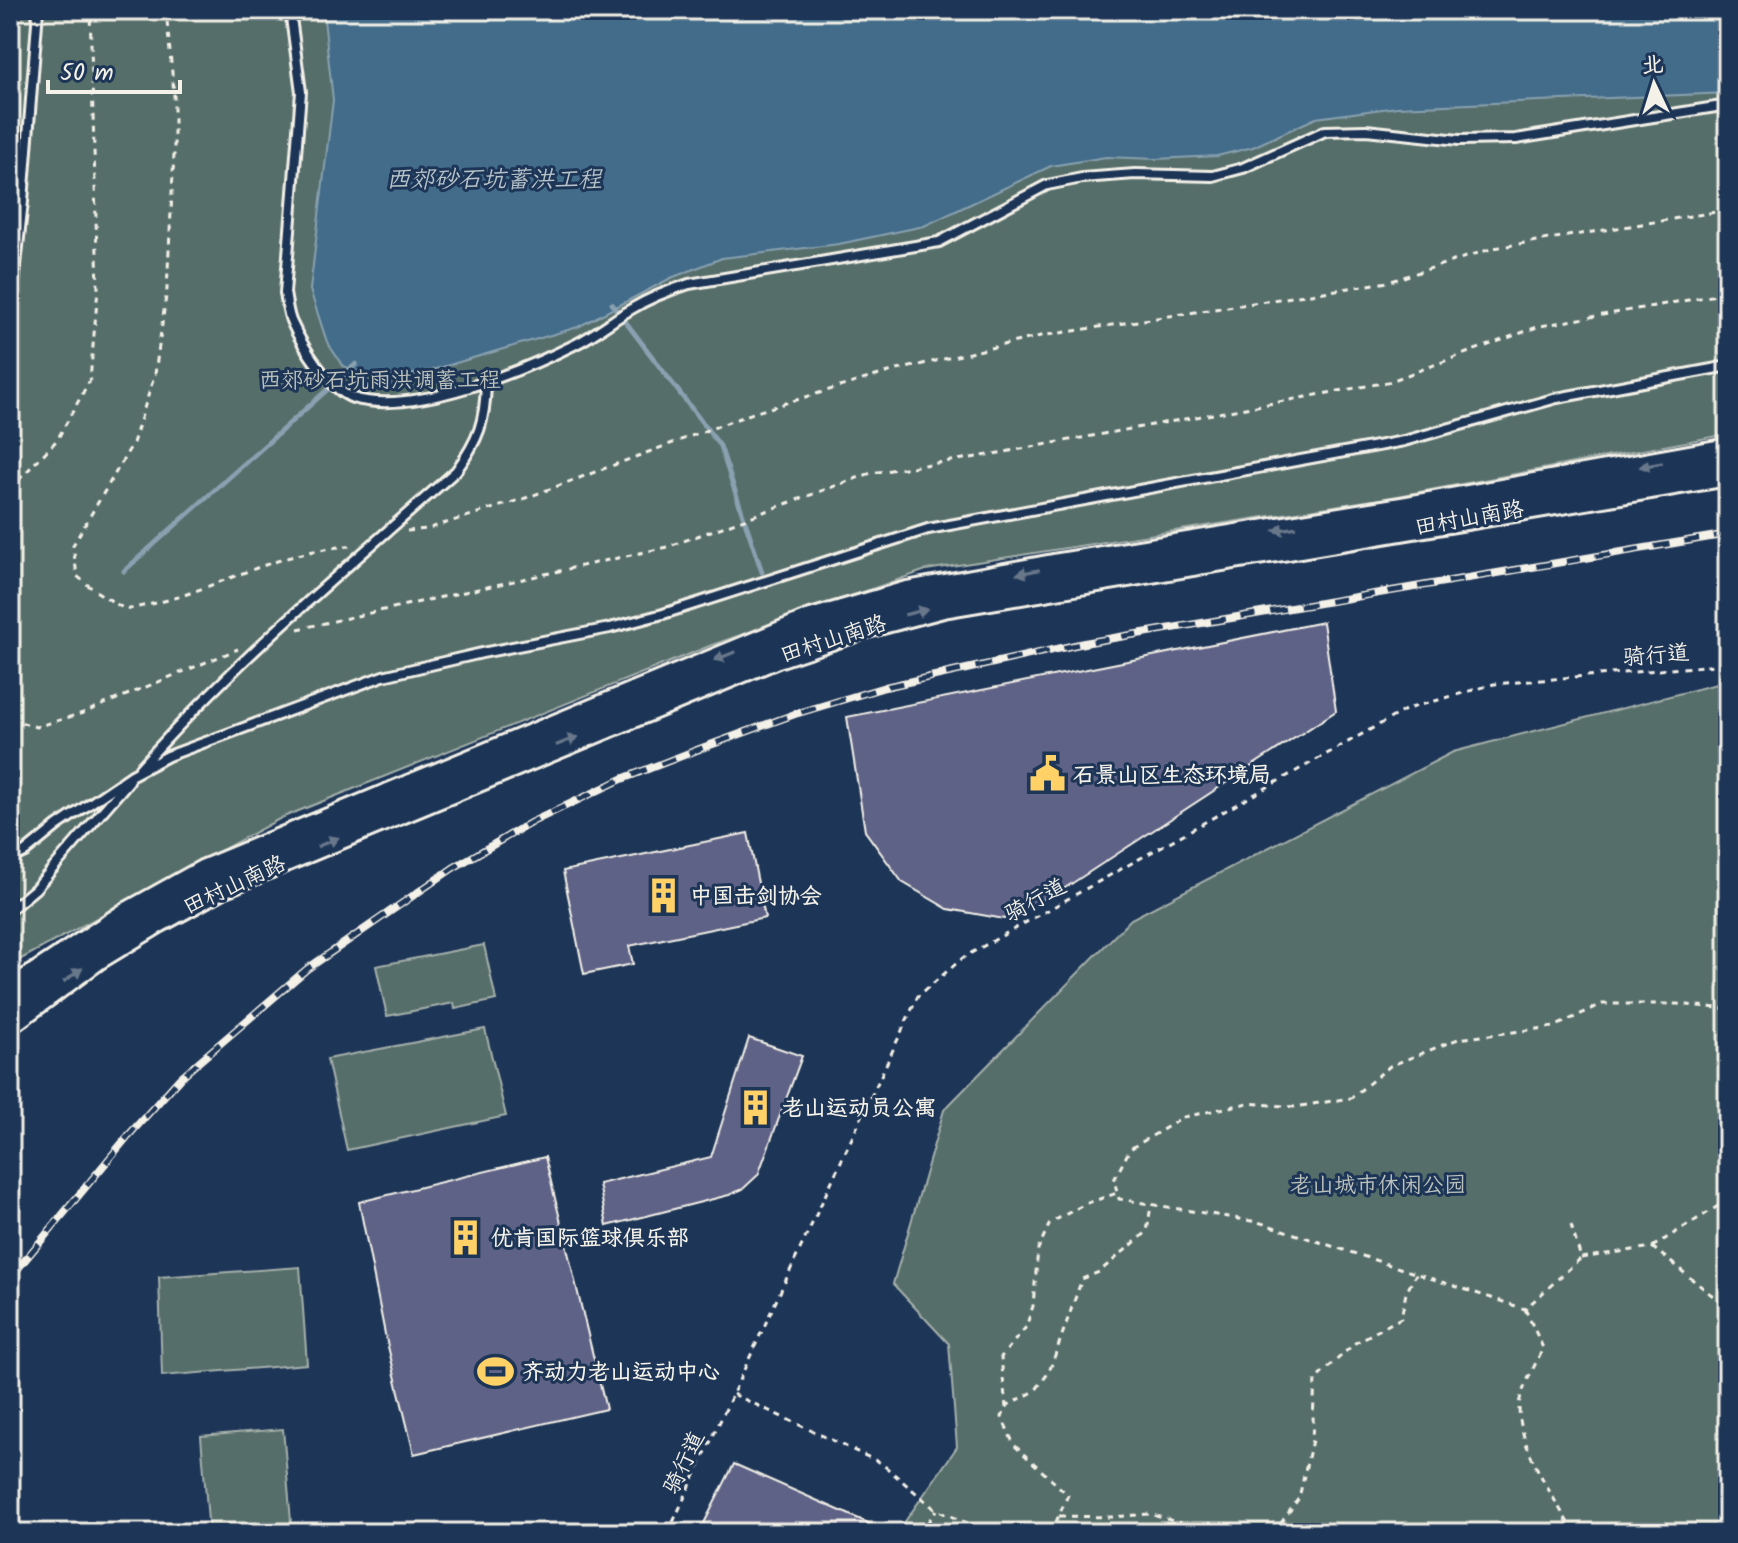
<svg xmlns="http://www.w3.org/2000/svg" width="1738" height="1543" viewBox="0 0 1738 1543" font-family="Kalam,'LXGW WenKai TC',sans-serif">
<style>
.green{fill:#566e6b;stroke:#a5b0aa;stroke-width:2}
.water{fill:#426c8a;stroke:#89a1b0;stroke-width:2}
.lines{fill:none;stroke-linecap:round;stroke-linejoin:round}
.stream{stroke:#89a1b0;stroke-width:5}
.building{fill:#5f6287;stroke:#f4f1e8;stroke-width:2}
.lane-casing{stroke:#f4f1e8;stroke-width:14}
.secondary-casing{stroke:#f4f1e8;stroke-width:30}
.path{stroke:#f4f1e8;stroke-width:3;stroke-dasharray:6 6;stroke-linecap:butt}
.lane{stroke:#1d3557;stroke-width:8}
.secondary{stroke:#1d3557;stroke-width:24}
.rail-casing{stroke:#f4f1e8;stroke-width:8}
.rail{stroke:#1d3557;stroke-width:5;stroke-dasharray:15;stroke-linecap:butt}
.oneway{fill:#68778a}
.labels{text-anchor:middle;stroke-width:6;stroke-linejoin:round;paint-order:stroke}
.park-label{font-size:22px;fill:#bdc3bc;stroke:#1d3557}
.street-label{font-size:22px;fill:#f4f1e8;stroke:#1d3557}
.poi-label{font-size:22px;font-weight:bold;fill:#f4f1e8;stroke:#1d3557;text-anchor:start}
.water-label{font-size:24px;font-style:italic;fill:#b6c2c7;stroke:#1d3557}
</style>
<rect width="100%" height="100%" fill="#1d3557"/>
<filter id="ink" filterUnits="userSpaceOnUse"><feTurbulence type="fractalNoise" baseFrequency=".0125" numOctaves="2"/><feDisplacementMap in="SourceGraphic" scale="16" xChannelSelector="R" yChannelSelector="G"/><feConvolveMatrix kernelMatrix="1 2 1 2 8 2 1 2 1" color-interpolation-filters="sRGB"/></filter>
<g filter="url(#ink)">
<path class="green" d="M10 10H1728V434L1398 496 926 570 712 645 281 818 10 965Z
M1728 681V1533H897L957 1447 949 1344 893 1284 944 1110 1131 919 1453 752Z
M484 945 496 1000 455 1009 454 1003 387 1016 376 966Z
M485 1029 506 1116 347 1150 327 1059Z
M300 1267 307 1364 162 1376 159 1277Z
M283 1429 292 1533H209L201 1436Z"/>
<path class="water" d="M323 10H1728V93L1397 107 1316 118 1253 147 1217 156 1156 159 1106 157 1051 166 924 226 839 244 722 258 671 278 578 327 422 373 378 378 343 366 327 342 310 290 333 100Z"/>
<g class="lines">
<path class="stream" d="M612 304 720 446 762 572
M124 571 356 364"/>
</g>
<path class="building" d="M1323 622 1336 711 1065 888 1004 919 948 909 902 882 865 831 847 717Z
M748 833 765 918 629 946 633 964 584 974 563 871Z
M749 1038 802 1056 758 1175 743 1189 729 1195 607 1226 599 1184 711 1157Z
M545 1157 606 1409 414 1454 385 1334 359 1202Z
M734 1464 891 1533H699Z"/>
<g class="lines">
<defs>
<path id="lane" d="M290 10 301 92 285 293C287 303 288 315 292 323 302 345 329 390 353 398 413 416 522 371 576 344 596 334 614 319 633 308 651 297 670 290 689 284L939 242 1047 185 1082 178 1135 174 1213 176 1243 168 1325 131 1366 130 1459 140 1516 139 1728 105
M10 320 23 201 38 10
M140 768C236 660 348 566 456 471 479 439 485 422 486 383
M10 859 25 852 57 826 132 775 168 756 383 676 482 653 610 628 663 614 928 529 1404 441 1557 398 1728 366
M10 910 35 889 129 781"/>
<path id="secondary" d="M10 993 126 916 205 872 808 623 907 594 1059 566 1407 509 1728 451
M10 1021 97 957 158 920 222 885 777 655 867 625 943 605 1728 473"/>
</defs>
<use href="#lane" class="lane-casing"/>
<use href="#secondary" class="secondary-casing"/>
<path class="path" d="M166 10 174 94V154L167 289 155 374 133 443 73 545 77 576 94 590 126 610C146 605 168 601 187 594 241 575 292 550 350 546
M10 489 57 440 90 380 98 289 90 10
M407 531 427 529 523 499 753 413 889 372 1041 336 1388 282 1494 248 1728 210
M298 629 667 547 871 473 977 457 1388 382 1540 326 1728 293
M10 719 36 727 83 713 238 649
M1571 1225 1581 1258 1525 1309 1258 1222 1119 1199 1114 1180 1130 1149 1184 1117 1248 1103 1294 1107 1351 1098 1390 1066 1458 1039 1554 1027 1602 1004H1677L1728 1009
M1652 1247 1728 1308
M1581 1258 1652 1247 1728 1200
M1525 1309 1543 1348C1537 1362 1519 1393 1519 1406 1519 1447 1549 1489 1568 1523L1567 1533
M733 1394 881 1463 936 1510 992 1533
M1006 1408 1001 1357 1026 1327 1033 1306 1038 1249 1050 1223 1085 1204 1117 1193
M1059 1516 1112 1517 1149 1514 1187 1525 1192 1533
M668 1533 918 996 964 957 1407 709 1494 684 1728 664
M921 1533 936 1510
M1051 1533 1068 1495 1014 1445 1002 1417 1008 1405 1035 1391 1049 1372 1082 1279 1099 1272 1147 1232 1151 1205
M1274 1533 1299 1498 1312 1440 1315 1380 1355 1343 1401 1318 1406 1293 1416 1274"/>
<use href="#lane" class="lane"/>
<use href="#secondary" class="secondary"/>
<defs>
<path id="rail" d="M10 1278 128 1136 181 1077 307 969 453 868 532 822 622 779 702 748 795 714 885 687 1084 643 1728 534"/>
</defs>
<use href="#rail" class="rail-casing"/>
<use href="#rail" class="rail"/>
</g>
<defs><path id="oneway-solid" d="M-6-.8H1V-3.2L6.5 0L1 3.2V.8H-6Z" transform="scale(2)"/></defs>
<g class="oneway">
<use href="#oneway-solid" transform="translate(1651 465) rotate(170)"/>
<use href="#oneway-solid" transform="translate(1285 529) rotate(171)"/>
<use href="#oneway-solid" transform="translate(1028 572) rotate(169)"/>
<use href="#oneway-solid" transform="translate(916 612) rotate(-14)"/>
<use href="#oneway-solid" transform="translate(725 656) rotate(158)"/>
<use href="#oneway-solid" transform="translate(567 741) rotate(-22)"/>
<use href="#oneway-solid" transform="translate(328 842) rotate(-23)"/>
<use href="#oneway-solid" transform="translate(73 975) rotate(-36)"/>
</g>
</g>
<defs>
<symbol id="civic-bare" viewBox="-9 -9 18 18"><path d="M-.6-6.5H3V-4.5H.6V-3L4-1V1h2V6H-6V1h2V-1L-.6-3ZM-1.2 2.5V6h2.4V2.5Z" fill="#ffd166" stroke="#1d3557" stroke-width="2.5" paint-order="stroke"/></symbol>
<symbol id="building-bare" viewBox="-9 -9 18 18"><path d="M-4-6H4V6H1V3H-1V6H-4ZM-2.5-4.3h1.7v1.8h-1.7ZM.8-4.3h1.7v1.8H.8ZM-2.5-1h1.7V.8h-1.7ZM.8-1h1.7V.8H.8Z" fill="#ffd166" stroke="#1d3557" stroke-width="2.5" paint-order="stroke"/></symbol>
<symbol id="stadium-bare" viewBox="-9 -9 18 18"><path d="M0-5a6.5 5 0 1 0 0 10a6.5 5 0 1 0 0-10ZM-3.5-1.8h7v3.6h-7Z" fill="#ffd166" stroke="#1d3557" stroke-width="2.5" paint-order="stroke"/></symbol>
</defs>
<g fill-rule="evenodd">
<use href="#civic-bare" x="1022" y="748" width="51" height="51"/>
<use href="#building-bare" x="638" y="870" width="51" height="51"/>
<use href="#building-bare" x="730" y="1082" width="51" height="51"/>
<use href="#building-bare" x="440" y="1212" width="51" height="51"/>
<use href="#stadium-bare" x="470" y="1346" width="51" height="51"/>
</g>
<g class="labels">
<g class="park-label">
<text x="380" y="387">西郊砂石坑雨洪调蓄工程</text>
<text x="1378" y="1192">老山城市休闲公园</text>
</g>
<g class="street-label">
<text transform="translate(1469 517) rotate(-10)" y="8">田村山南路</text>
<text transform="translate(833 638) rotate(-18)" y="8">田村山南路</text>
<text transform="translate(1656 654) rotate(-5)" y="8">骑行道</text>
<text transform="translate(234 884) rotate(-25)" y="8">田村山南路</text>
<text transform="translate(1035 899) rotate(-29)" y="8">骑行道</text>
<text transform="translate(683 1462) rotate(-65)" y="8">骑行道</text>
</g>
<g class="poi-label">
<text x="1073" y="782">石景山区生态环境局</text>
<text x="690" y="903">中国击剑协会</text>
<text x="782" y="1115">老山运动员公寓</text>
<text x="491" y="1245">优肯国际篮球俱乐部</text>
<text x="522" y="1379">齐动力老山运动中心</text>
</g>
<g class="water-label">
<text x="494" y="187">西郊砂石坑蓄洪工程</text>
</g>
</g>
<rect width="1738" height="1543" fill="none" stroke="#1d3557" stroke-width="40"/>
<rect x="20" y="20" width="1698" height="1503" fill="none" stroke="#f4f1e8" stroke-width="3" filter="url(#ink)"/>
<g transform="translate(1654 84) rotate(356)" stroke="#1d3557" stroke-width="6" paint-order="stroke">
<path d="M0-6L14 30L0 20L-14 30Z" fill="#f4f1e8"/>
<text y="-12" font-size="22" font-weight="bold" text-anchor="middle" fill="#f4f1e8">北</text>
</g>
<path d="M48 80v12h132v-12" fill="none" stroke="#f4f1e8" stroke-width="4"/>
<text x="60" y="80" font-size="24" fill="#f4f1e8" stroke="#1d3557" stroke-width="6" paint-order="stroke">50 m</text>
</svg>
